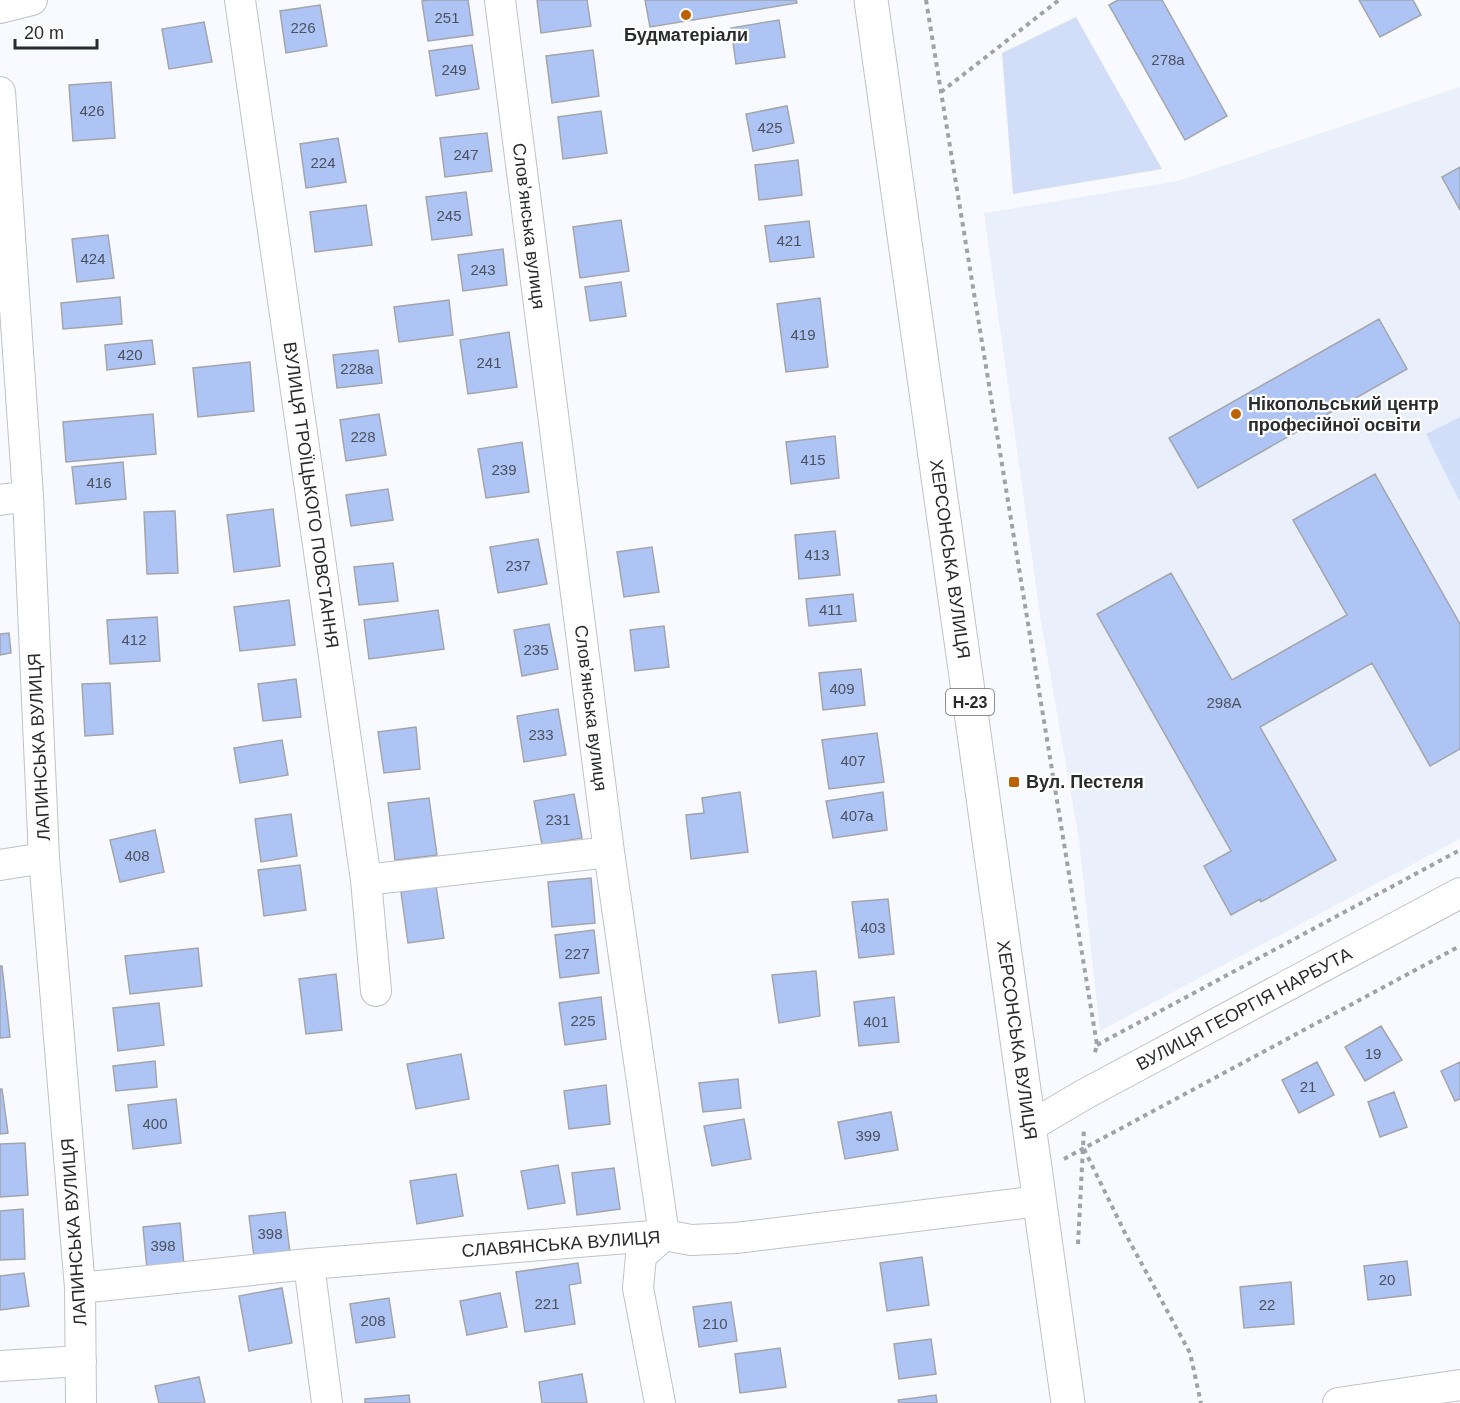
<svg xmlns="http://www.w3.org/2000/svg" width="1460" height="1403" viewBox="0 0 1460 1403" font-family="Arial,sans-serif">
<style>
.built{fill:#e9effb}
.green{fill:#d2def8}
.building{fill:#aec4f4;stroke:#a3a5ab;stroke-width:1.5}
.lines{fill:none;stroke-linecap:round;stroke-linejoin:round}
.minor-casing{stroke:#bfc2c8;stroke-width:32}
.major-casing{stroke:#bfc2c8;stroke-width:35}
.path{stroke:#a1a2a6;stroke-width:4;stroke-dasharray:4.5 4.5;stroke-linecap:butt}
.minor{stroke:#fff;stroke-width:30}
.major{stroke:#fff;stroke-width:33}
.poi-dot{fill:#bc6204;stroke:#fff;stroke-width:2}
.labels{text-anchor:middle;stroke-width:4.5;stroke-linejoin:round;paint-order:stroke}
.number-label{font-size:15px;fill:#4b515f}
.shield{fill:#fff;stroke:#6a6b6c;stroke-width:1.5}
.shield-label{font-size:16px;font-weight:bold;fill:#2a2b2d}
.poi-label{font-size:18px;font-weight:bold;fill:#2a2b2d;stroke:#fff;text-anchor:start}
.street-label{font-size:18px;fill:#2a2b2d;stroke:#fff}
</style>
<rect width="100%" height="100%" fill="#f8faff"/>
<path class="built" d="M1460 87V839L1100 1031 1079 840 1040 615 984 213 1178 181Z"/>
<path class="green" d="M1076 17 1162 169 1013 194 1002 53Z
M1460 417V502L1426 434Z"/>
<path class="building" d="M430 0H468L473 35 428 41 422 1Z
M537 0H587L591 26 541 33Z
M645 0H796L797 3 650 27Z
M1118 0H1162L1227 116 1185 140 1109 5Z
M1359 0H1413L1421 15 1380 37Z
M320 5 327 46 286 53 280 11Z
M779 20 785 57 736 64 731 28Z
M204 22 212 62 169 69 162 29Z
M472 45 479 89 436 96 429 51Z
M593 50 599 96 552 103 546 56Z
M111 82 115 138 73 141 69 85Z
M787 106 794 143 753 151 746 114Z
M601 111 607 153 563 159 558 117Z
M487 133 492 171 445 177 440 138Z
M338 138 346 182 306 188 300 144Z
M798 160 802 195 759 200 755 165Z
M1460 167V210L1442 177Z
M466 192 472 235 432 240 426 197Z
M366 205 372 245 315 252 310 212Z
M621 220 629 271 580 278 573 227Z
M809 221 814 257 770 262 765 226Z
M108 235 114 278 77 282 72 239Z
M503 249 507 285 463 291 458 255Z
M621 282 626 316 590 321 585 287Z
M120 297 122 324 63 329 61 303Z
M820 298 828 367 786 372 777 304Z
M449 300 453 335 399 342 394 307Z
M1379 319 1407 369 1198 488 1169 438Z
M509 332 517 387 468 394 460 340Z
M152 340 155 364 107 370 105 345Z
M378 350 382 383 337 388 333 355Z
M250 362 254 411 198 417 193 368Z
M153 414 156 454 66 462 63 422Z
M379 414 386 455 346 461 340 420Z
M835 436 839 478 791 484 786 442Z
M522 442 529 492 486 498 478 449Z
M123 462 126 499 76 504 72 467Z
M1375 474 1460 624V749L1430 766 1372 663 1260 727 1336 860 1261 902 1260 899 1231 915 1204 866 1231 851 1097 614 1171 573 1232 680 1347 615 1293 520Z
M388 489 393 520 351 526 346 495Z
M273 509 280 566 234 572 227 515Z
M175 511 178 573 147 574 144 512Z
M835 531 840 575 799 579 795 535Z
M538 539 547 584 498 593 490 547Z
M652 547 659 592 624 597 617 552Z
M393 563 398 601 359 605 354 567Z
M853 594 856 621 809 626 806 599Z
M289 600 295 645 240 651 234 607Z
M438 610 444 649 369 659 364 620Z
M157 617 160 661 110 664 107 620Z
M549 624 558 669 522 676 514 630Z
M664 626 669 667 635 671 630 630Z
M9 633 11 653 0 655V634Z
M861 669 865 705 823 710 819 673Z
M296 679 301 717 263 721 258 684Z
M110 683 113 734 85 736 82 684Z
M558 709 566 755 524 762 517 716Z
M416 727 420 769 384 773 378 732Z
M877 733 884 782 829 789 822 740Z
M282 740 288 775 240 783 234 748Z
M740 792 748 852 691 859 686 815 704 813 702 798Z
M883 792 887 830 833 838 826 801Z
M574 794 582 838 542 845 534 801Z
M429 798 437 855 395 860 388 803Z
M291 814 297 856 261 862 255 819Z
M155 830 164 872 120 882 110 840Z
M300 865 306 910 264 916 258 870Z
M591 878 595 923 552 927 548 882Z
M436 886 444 938 408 943 401 892Z
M888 899 894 954 859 958 852 902Z
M594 930 599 973 560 978 555 935Z
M198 948 202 986 130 994 125 956Z
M0 966H2L10 1037 0 1038Z
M816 971 820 1016 779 1023 772 975Z
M336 974 342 1030 306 1034 299 979Z
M601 997 606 1039 565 1045 559 1003Z
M894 997 899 1042 859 1046 854 1002Z
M159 1003 164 1045 118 1051 113 1008Z
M1381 1026 1402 1060 1365 1081 1345 1047Z
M461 1054 469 1099 416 1109 407 1064Z
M155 1061 157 1087 116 1091 113 1066Z
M1317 1062 1334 1095 1299 1113 1282 1080Z
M1460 1062V1099L1455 1101 1441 1071Z
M738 1079 741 1108 703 1112 699 1083Z
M606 1085 610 1124 569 1129 564 1091Z
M0 1089H2L8 1133 0 1134Z
M1394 1092 1407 1127 1380 1137 1368 1102Z
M176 1099 181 1143 133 1149 128 1105Z
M891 1112 898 1150 845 1159 838 1122Z
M744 1119 751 1159 712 1166 704 1126Z
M25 1143 28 1195 0 1197V1144Z
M558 1165 565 1203 528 1209 521 1171Z
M614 1168 620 1209 577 1215 572 1173Z
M456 1174 463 1216 417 1224 410 1181Z
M23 1209 25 1259 0 1260V1211Z
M285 1212 290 1253 254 1257 249 1216Z
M180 1223 184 1265 147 1269 143 1227Z
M922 1257 929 1305 887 1311 880 1263Z
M1407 1261 1411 1295 1368 1300 1364 1266Z
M578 1263 581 1283 569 1285 575 1324 525 1332 516 1272Z
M24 1273 29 1306 0 1310V1276Z
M1291 1282 1294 1324 1244 1328 1240 1287Z
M282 1288 292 1343 249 1351 239 1296Z
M500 1293 507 1327 467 1335 460 1301Z
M389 1298 395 1337 356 1343 350 1304Z
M731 1302 737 1341 699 1347 693 1307Z
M931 1339 936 1374 899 1379 894 1344Z
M780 1348 786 1387 740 1393 735 1354Z
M582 1374 587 1403H542L539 1382Z
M199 1377 205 1403H159L155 1386Z
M409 1395 410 1403H365V1399Z
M936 1395 937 1403H899L898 1400Z"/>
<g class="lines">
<defs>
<path id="minor" d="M240 0 366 880 376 991
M500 0 609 852 664 1235 641 1256 638 1288 660 1403
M0 8 32 0
M0 92 28 496 44 858 80 1288 81 1403
M0 500 28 496
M0 865 44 858
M366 880 609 852
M1029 1127 1085 1094 1460 893
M309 1264 327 1403
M80 1288 309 1264 664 1235 691 1240 736 1238 1040 1201
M0 1366 81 1361
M1338 1403 1460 1385"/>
<path id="major" d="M871 0 1068 1403"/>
</defs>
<use href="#minor" class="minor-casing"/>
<use href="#major" class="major-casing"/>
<path class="path" d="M926 0 1097 1045 1094 1056
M941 92 1059 0
M1097 1045 1460 850
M1084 1149 1125 1233 1190 1353 1201 1403
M1064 1159 1460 946
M1078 1244 1084 1128"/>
<use href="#minor" class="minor"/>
<use href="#major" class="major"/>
</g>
<g class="poi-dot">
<circle cx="686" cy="15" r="6"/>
<circle cx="1236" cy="414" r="6"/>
<rect x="1008" y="776" width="12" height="12" rx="3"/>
</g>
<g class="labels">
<g class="number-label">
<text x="447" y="23">251</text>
<text x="303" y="33">226</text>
<text x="1168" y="65">278а</text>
<text x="454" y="75">249</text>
<text x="92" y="116">426</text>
<text x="770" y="133">425</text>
<text x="466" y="160">247</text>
<text x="323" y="168">224</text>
<text x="449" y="221">245</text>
<text x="789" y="246">421</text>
<text x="93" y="264">424</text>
<text x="483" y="275">243</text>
<text x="803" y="340">419</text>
<text x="130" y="360">420</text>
<text x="489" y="368">241</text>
<text x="357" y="374">228а</text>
<text x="363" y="442">228</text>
<text x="813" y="465">415</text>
<text x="504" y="475">239</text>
<text x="99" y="488">416</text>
<text x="817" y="560">413</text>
<text x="518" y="571">237</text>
<text x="831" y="615">411</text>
<text x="134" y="645">412</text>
<text x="536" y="655">235</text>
<text x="842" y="694">409</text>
<text x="1224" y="708">298А</text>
<text x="541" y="740">233</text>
<text x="853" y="766">407</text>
<text x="857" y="821">407а</text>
<text x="558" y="825">231</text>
<text x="137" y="861">408</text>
<text x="873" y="933">403</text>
<text x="577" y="959">227</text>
<text x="583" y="1026">225</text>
<text x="876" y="1027">401</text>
<text x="1373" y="1059">19</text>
<text x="1308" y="1092">21</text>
<text x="155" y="1129">400</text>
<text x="868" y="1141">399</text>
<text x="270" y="1239">398</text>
<text x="163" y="1251">398</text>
<text x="1387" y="1285">20</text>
<text x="547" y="1309">221</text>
<text x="1267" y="1310">22</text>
<text x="373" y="1326">208</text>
<text x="715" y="1329">210</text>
</g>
<rect class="shield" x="946" y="689" width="48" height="26" rx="4.5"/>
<g class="shield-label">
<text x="970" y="708">Н-23</text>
</g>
<g class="poi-label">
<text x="686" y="41" text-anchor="middle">Будматеріали</text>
<text x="1248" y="410">Нікопольський центр<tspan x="1248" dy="21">професійної освіти</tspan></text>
<text x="1026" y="788">Вул. Пестеля</text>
</g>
<g class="street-label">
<text transform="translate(529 226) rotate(83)" y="6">Словʼянська вулиця</text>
<text transform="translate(311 495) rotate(82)" y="6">ВУЛИЦЯ ТРОЇЦЬКОГО ПОВСТАННЯ</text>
<text transform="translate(950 559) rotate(82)" y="6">ХЕРСОНСЬКА ВУЛИЦЯ</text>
<text transform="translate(591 708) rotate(83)" y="6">Словʼянська вулиця</text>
<text transform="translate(39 747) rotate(-93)" y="6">ЛАПИНСЬКА ВУЛИЦЯ</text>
<text transform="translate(1244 1009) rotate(-28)" y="6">ВУЛИЦЯ ГЕОРГІЯ НАРБУТА</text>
<text transform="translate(1017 1040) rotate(82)" y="6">ХЕРСОНСЬКА ВУЛИЦЯ</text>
<text transform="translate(74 1232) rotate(-94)" y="6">ЛАПИНСЬКА ВУЛИЦЯ</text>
<text transform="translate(561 1244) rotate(-4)" y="6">СЛАВЯНСЬКА ВУЛИЦЯ</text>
</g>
</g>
<path d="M15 39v9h82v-9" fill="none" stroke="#2a2b2d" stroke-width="3"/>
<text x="24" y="39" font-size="18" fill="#2a2b2d" stroke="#ffffff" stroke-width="4.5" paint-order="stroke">20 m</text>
</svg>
